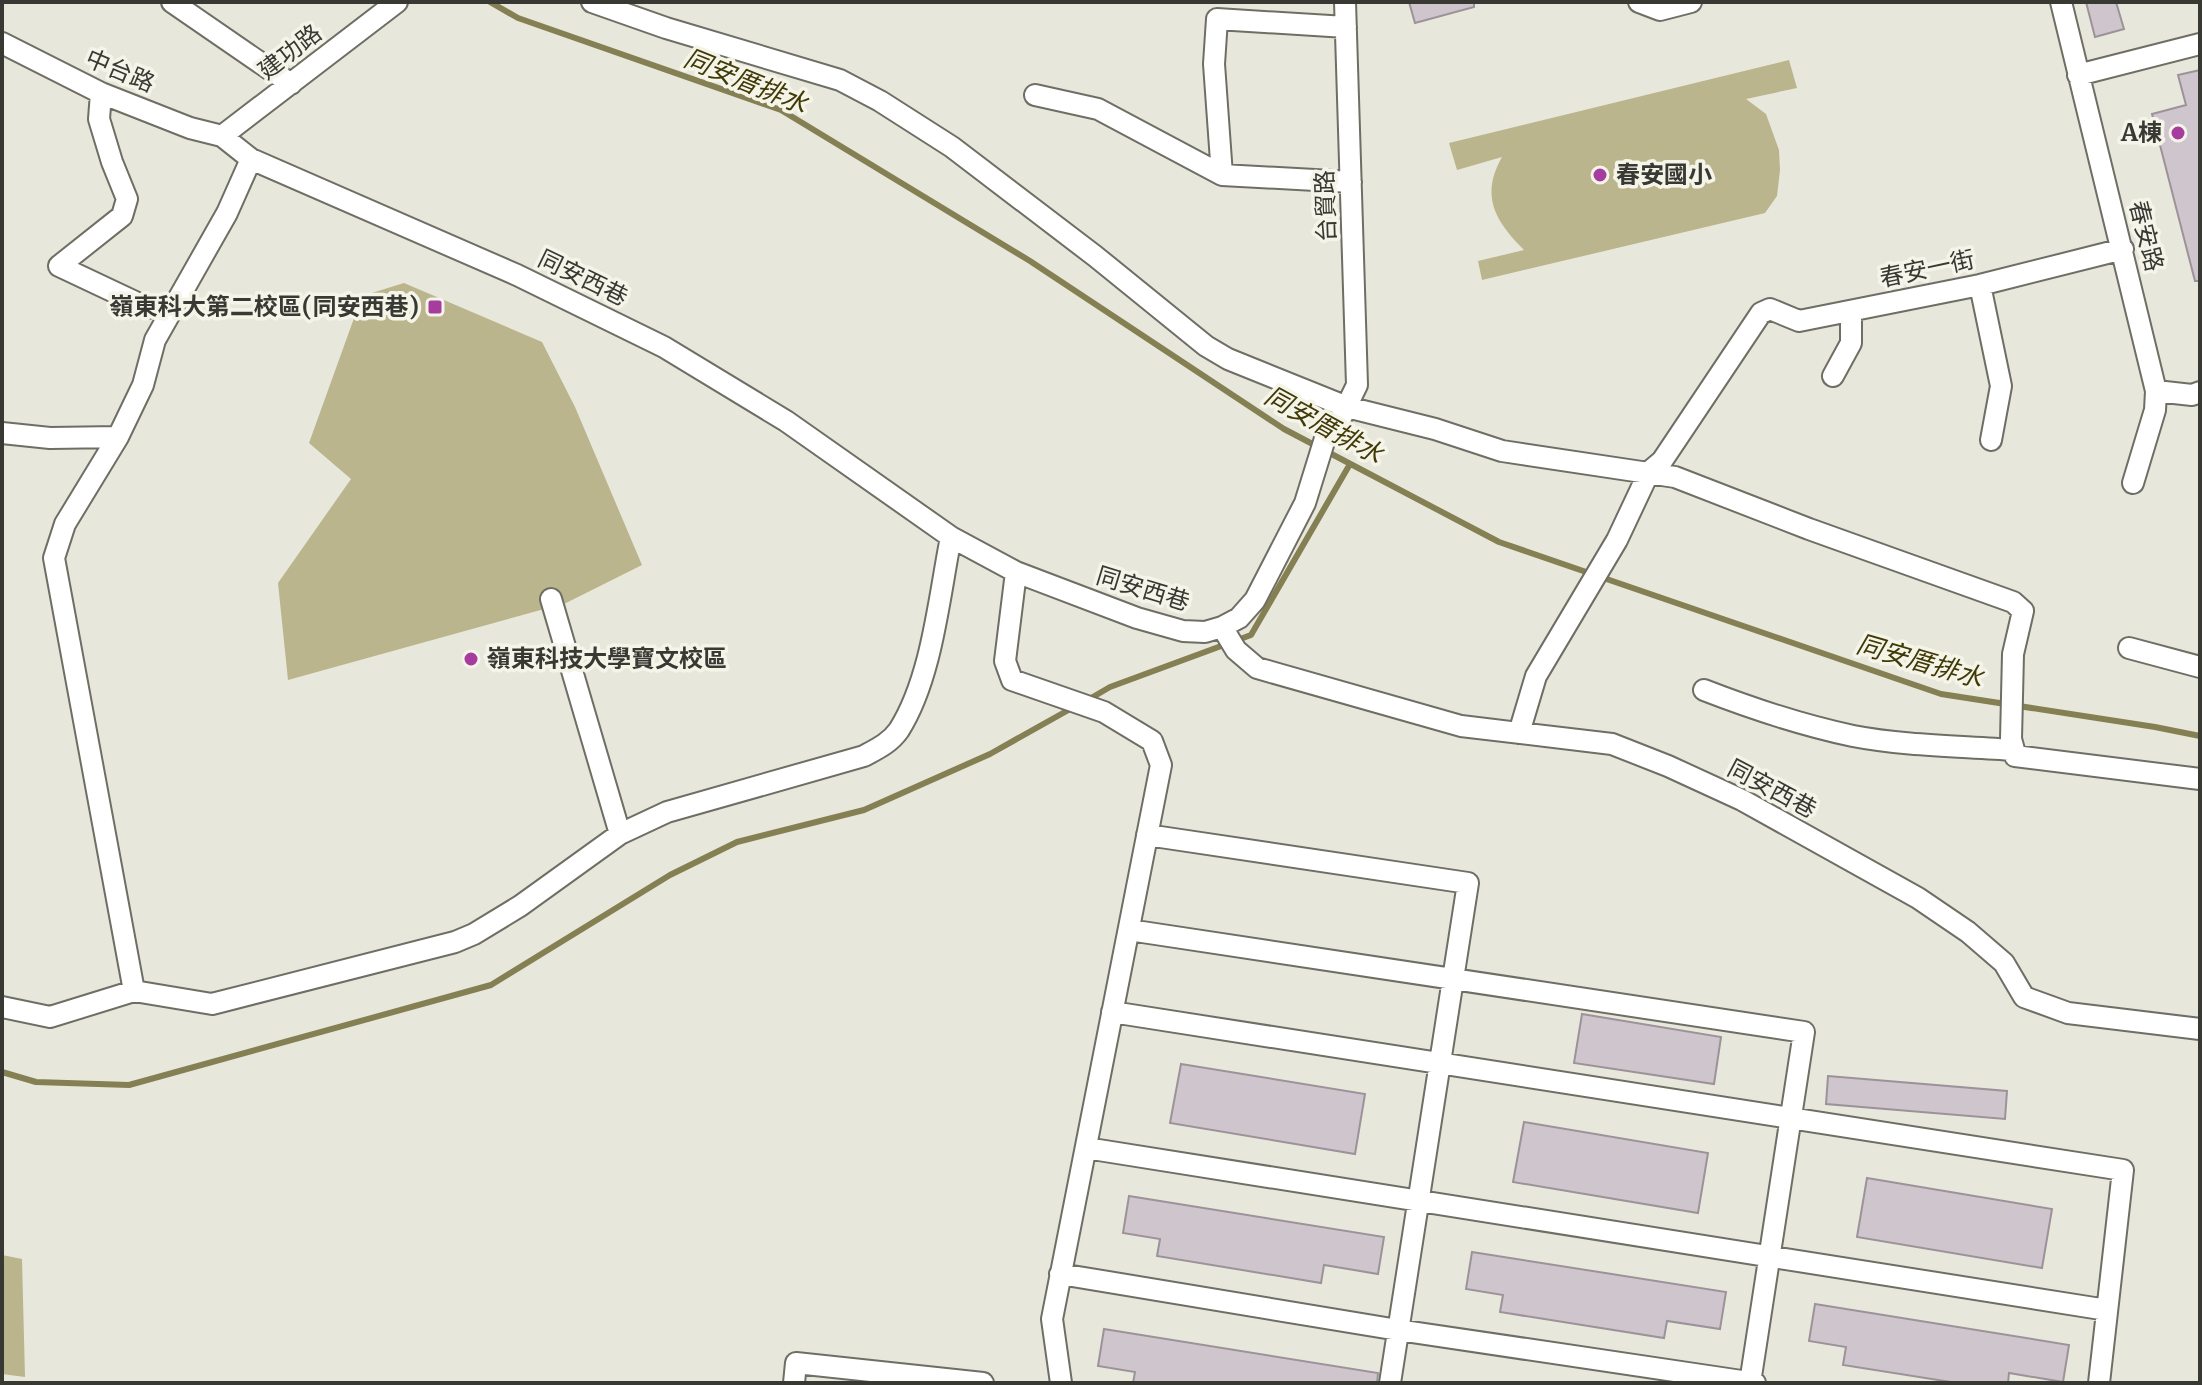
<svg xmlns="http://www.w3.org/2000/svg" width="2202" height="1385" viewBox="0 0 2202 1385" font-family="Merriweather,'Noto Sans TC',serif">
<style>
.green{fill:#bab58c}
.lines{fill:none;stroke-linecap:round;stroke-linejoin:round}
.stream{stroke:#858054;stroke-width:6}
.building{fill:#cec5cd;stroke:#9c939a;stroke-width:2}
.minor-casing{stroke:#6f6e64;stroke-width:24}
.minor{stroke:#fff;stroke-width:20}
.poi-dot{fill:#a53c9e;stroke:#f5f4e9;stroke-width:3}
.labels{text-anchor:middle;stroke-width:7;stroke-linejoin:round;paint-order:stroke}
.street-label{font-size:24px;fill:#393934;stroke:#f5f4e9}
.poi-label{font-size:24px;font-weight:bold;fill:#393934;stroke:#f5f4e9;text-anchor:end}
.water-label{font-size:26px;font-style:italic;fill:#403a07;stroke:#f5f4e9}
</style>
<rect width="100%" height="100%" fill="#e8e7db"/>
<path class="green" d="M1789 60 1797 88 1746 99 1766 114 1779 150 1780 170 1777 196 1765 213 1482 280 1478 261 1524 250C1495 221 1480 196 1502 157L1457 170 1449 143Z
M404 283 542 342 575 407 642 565 566 603 288 680 278 583 351 479 309 443 362 296Z
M2 1255 22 1259 25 1377 2 1374Z"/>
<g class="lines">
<path class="stream" d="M490 2 518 18 781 110 1030 261 1284 429 1499 542 1941 694 2155 727 2200 736
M1086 701 1110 687 1251 635 1350 464
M2 1072 36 1082 129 1085 491 985 670 875 737 842 864 810 990 754 1072 708"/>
</g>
<path class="building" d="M1409 2H1474V7L1415 23Z
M2086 2H2116L2124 29 2095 37Z
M2200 70V281H2195L2152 114 2186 105 2178 75Z
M1582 1014 1721 1037 1714 1084 1574 1063Z
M1181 1064 1365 1094 1355 1154 1170 1123Z
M1828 1076 2007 1091 2005 1119 1826 1104Z
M1524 1122 1708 1153 1698 1213 1513 1182Z
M1867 1178 2052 1209 2042 1268 1857 1237Z
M1129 1196 1384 1237 1378 1274 1324 1265 1321 1283 1157 1256 1160 1239 1123 1233Z
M1472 1252 1726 1292 1720 1329 1667 1321 1664 1338 1500 1312 1503 1295 1466 1289Z
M1815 1304 2069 1345 2063 1382 2009 1373 2008 1383H1957L1843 1365 1846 1347 1809 1341Z
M1104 1329 1378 1373 1377 1383H1133L1135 1372 1098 1366Z"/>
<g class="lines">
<defs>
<path id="minor" d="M172 2 291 84
M592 2 666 28 840 80 880 101 952 147 1095 256 1206 346 1228 359 1347 407 1435 429 1502 451 1675 477 1809 529 2013 602 2023 611 2013 654 2011 739 2014 750
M1639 2 1660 10 1691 2
M2061 2 2156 391 2155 410 2133 483
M2 43 101 93 190 128 222 136 251 159 517 275 664 347 786 421 951 537 1016 572 1137 618 1183 631 1205 632 1222 627 1239 618 1255 600 1305 503 1327 432 1340 420 1357 385 1345 2
M2078 75 2200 44
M101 93 99 119 112 162 127 199 122 216 59 266 148 308
M1035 95 1098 109 1222 175 1351 182
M222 136 397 2
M1222 175 1214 64 1217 19 1346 27
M1980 285 2001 386 1991 440
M1833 376 1851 343V312
M2156 391 2192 395 2200 392
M2 433 50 438 118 437
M1016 572 1005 661 1012 680 1104 712 1152 741 1161 765 1052 1319 1061 1383
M551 599 620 834
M1222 627 1236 650 1257 668 1461 726 1612 744 1668 766 1742 800 1918 898 1968 932 2004 963 2024 997 2068 1013 2200 1029
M2129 648 2200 667
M1704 690C1753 709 1801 725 1853 736 1905 746 1961 746 2014 750L2015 756 2200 779
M1519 733 1536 676 1617 540 1649 472 1662 461 1761 313 1770 309 1799 321 1980 285 2123 249
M1147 835 1468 883 1390 1383
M1129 930 1804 1032 1750 1383
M134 991 54 558 65 524 118 437 143 385 155 340 227 213 251 159
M2 1007 50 1017 134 991 212 1004 455 942 474 934 520 906 620 834 667 812 864 756C877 749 890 743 899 730 932 678 939 597 951 537
M1112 1012 2123 1170 2099 1383
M1086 1148 2107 1310
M1060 1274 1398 1330 1755 1383
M794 1383 796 1363 983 1383"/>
</defs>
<use href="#minor" class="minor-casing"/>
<use href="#minor" class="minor"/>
</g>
<g class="poi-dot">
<circle cx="2178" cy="133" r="8"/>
<circle cx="1600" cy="175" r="8"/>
<rect x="427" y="299" width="16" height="16" rx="4"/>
<circle cx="471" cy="659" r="8"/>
</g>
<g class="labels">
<g class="street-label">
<text transform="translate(290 52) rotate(-38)" y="8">建功路</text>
<text transform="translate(120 71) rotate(23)" y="8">中台路</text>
<text transform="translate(1326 206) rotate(-92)" y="8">台貿路</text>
<text transform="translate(2146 236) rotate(76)" y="8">春安路</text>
<text transform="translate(1927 269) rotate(-12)" y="8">春安一街</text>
<text transform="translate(583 278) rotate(26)" y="8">同安西巷</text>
<text transform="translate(1143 589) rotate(17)" y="8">同安西巷</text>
<text transform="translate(1772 789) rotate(28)" y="8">同安西巷</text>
</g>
<g class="poi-label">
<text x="2162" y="141">A棟</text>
<text x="1616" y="183" text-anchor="start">春安國小</text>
<text x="419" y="315">嶺東科大第二校區(同安西巷)</text>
<text x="487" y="667" text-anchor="start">嶺東科技大學寶文校區</text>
</g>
<g class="water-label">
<text transform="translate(746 81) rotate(22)" y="9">同安厝排水</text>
<text transform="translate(1324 425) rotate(29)" y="9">同安厝排水</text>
<text transform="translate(1920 661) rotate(16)" y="9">同安厝排水</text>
</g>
</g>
<rect width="2202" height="1385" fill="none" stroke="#393934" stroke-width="8"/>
</svg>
